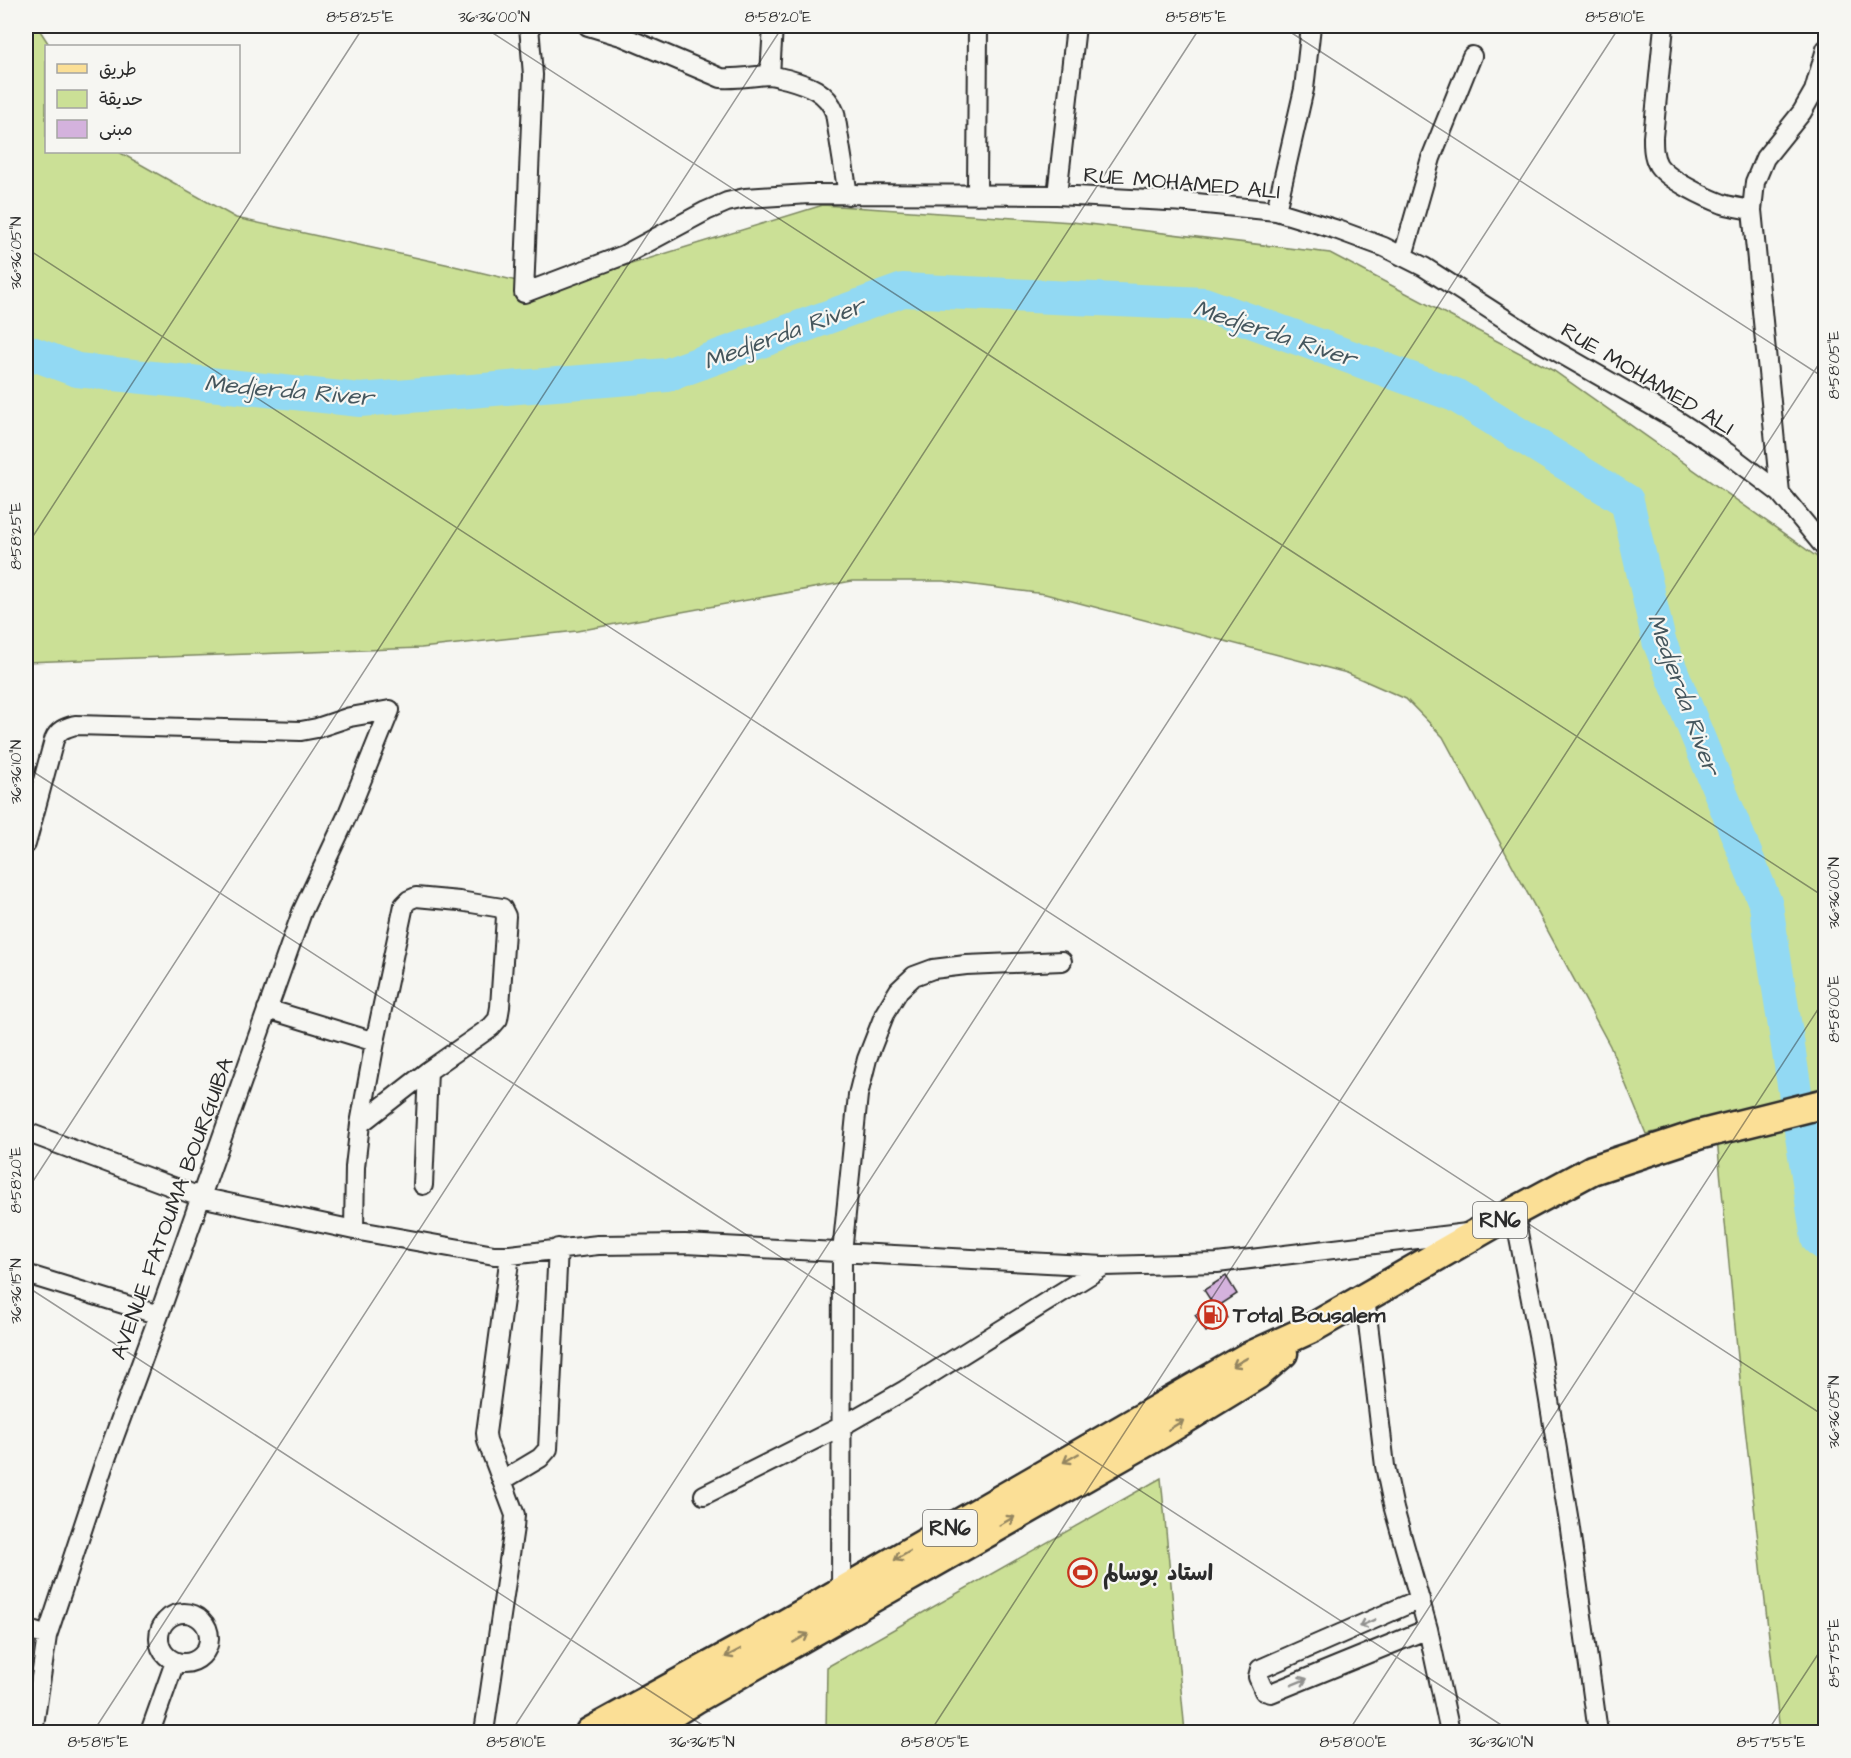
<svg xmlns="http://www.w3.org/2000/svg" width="1851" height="1758" viewBox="0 0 1851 1758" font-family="'Architects Daughter','Playpen Sans Arabic',sans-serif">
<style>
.green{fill:#cbe096;stroke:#7b8660;stroke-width:1.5}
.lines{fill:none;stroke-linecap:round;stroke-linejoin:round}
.river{stroke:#92d9f3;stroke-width:34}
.building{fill:#d4b2dd;stroke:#2b2b2b;stroke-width:1.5}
.street-casing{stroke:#2b2b2b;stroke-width:22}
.primary-casing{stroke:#2b2b2b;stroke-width:33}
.street{stroke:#f6f6f2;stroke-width:18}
.primary{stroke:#fbdf96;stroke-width:28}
.oneway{stroke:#938560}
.oneway2{stroke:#90908e}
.ticks{fill:none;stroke:#2b2b2b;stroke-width:1.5;stroke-opacity:0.45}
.labels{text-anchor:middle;stroke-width:4.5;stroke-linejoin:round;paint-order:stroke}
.shield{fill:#f6f6f2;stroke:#686867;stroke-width:1.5}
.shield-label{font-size:21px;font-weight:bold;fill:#2b2b2b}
.street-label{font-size:22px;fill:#2b2b2b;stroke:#f6f6f2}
.poi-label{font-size:22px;font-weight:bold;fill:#2b2b2b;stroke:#f6f6f2;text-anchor:start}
.water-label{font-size:24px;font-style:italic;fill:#45565d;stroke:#f6f6f2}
.neatline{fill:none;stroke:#2b2b2b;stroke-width:2}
.ticks-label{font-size:15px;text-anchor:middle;fill:#2b2b2b}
</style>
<rect width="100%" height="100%" fill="#f6f6f2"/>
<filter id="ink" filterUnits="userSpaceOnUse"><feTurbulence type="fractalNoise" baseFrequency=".0167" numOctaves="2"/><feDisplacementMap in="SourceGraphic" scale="12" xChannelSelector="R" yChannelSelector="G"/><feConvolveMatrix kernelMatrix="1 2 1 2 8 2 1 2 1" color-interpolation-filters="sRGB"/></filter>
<g filter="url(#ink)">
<path class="green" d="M26 26H37L50 46H46V152H119L236 218 450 265 550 289 823 205 1072 222 1330 253 1554 371 1817 557 1826 573 1825 1732H1780L1743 1410 1715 1118 1646 1134 1610 1046 1443 737 1406 699 1347 673 1045 594 943 581H852L577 631 421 648 26 662Z
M1161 1478 1185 1732H826L827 1667Z"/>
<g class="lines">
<path class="river" d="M26 351 77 370 360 400 667 375 903 290 1204 304 1455 395 1627 501 1659 641 1766 905 1818 1239 1826 1245"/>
</g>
<path class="building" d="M1226 1276 1237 1294 1220 1305 1228 1318 1206 1332 1195 1315 1213 1304 1204 1290Z"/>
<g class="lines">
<defs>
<path id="street" d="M529 26 533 75 524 293 624 255 706 211 727 202 745 198 809 194 1057 195 1186 202 1276 211 1338 230 1384 247 1424 267 1544 344 1675 419 1726 452 1780 493 1826 549
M588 26 624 37 721 78C738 79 752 76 768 75 774 75 781 78 787 79 808 85 827 91 835 113L848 195
M1664 26 1653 137C1653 147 1653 156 1658 165 1668 180 1707 198 1723 204 1732 207 1742 208 1752 210
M770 75 773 26
M977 195 978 26
M1057 195 1076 26
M1276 211 1304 89 1311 26
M1403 256 1431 158 1472 56
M1780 493 1752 210 1755 182 1765 158 1802 112 1814 91 1826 49
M26 844 54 740C58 730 65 728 75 725L301 731 317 728 350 717 390 710
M267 1009 375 1042
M26 1132 200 1197 354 1230 494 1255H510L598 1245 685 1244 1104 1266 1217 1263 1467 1233
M423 1185 428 1071
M1514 1212 1540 1346 1569 1522 1598 1732
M354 1230 355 1167 360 1124 375 1042 404 905 409 900 416 897 459 901 502 908 506 916 500 1007 498 1019 491 1027 428 1071 360 1124
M26 1274 159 1315
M1365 1298 1385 1466 1394 1509 1428 1629 1450 1732
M503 1480 540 1458 548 1449 558 1248
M704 1495 842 1426 905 1390 1104 1266
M841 1598 842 1253 858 1095 867 1059 885 1013 899 990 914 976 933 969 966 965 1062 961
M1420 1599 1260 1669 1258 1677 1264 1691 1271 1693 1428 1629
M159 1638a25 25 0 1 1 50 0a25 25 0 1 1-50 0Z
M26 1629 47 1636
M33 1732 47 1636 103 1467 159 1315 302 912 347 816 390 710
M150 1732 175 1662
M484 1732 514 1527 515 1515 487 1441 486 1433 510 1255"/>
<path id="primary" d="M590 1732 759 1639 1246 1358 1312 1328 1514 1212 1592 1170 1698 1135 1826 1103
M642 1732 695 1699 842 1615 1162 1433 1257 1375 1283 1353"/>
</defs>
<use href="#street" class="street-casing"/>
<use href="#primary" class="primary-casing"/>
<use href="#street" class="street"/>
<use href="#primary" class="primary"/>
</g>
<defs><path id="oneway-shaft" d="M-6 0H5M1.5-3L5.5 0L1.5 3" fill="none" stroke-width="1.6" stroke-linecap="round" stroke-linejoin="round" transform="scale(1.5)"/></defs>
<g class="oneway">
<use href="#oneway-shaft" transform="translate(1240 1362) rotate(151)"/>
<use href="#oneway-shaft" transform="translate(1176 1425) rotate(-32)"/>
<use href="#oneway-shaft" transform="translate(1071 1458) rotate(150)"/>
<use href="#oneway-shaft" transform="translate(1007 1521) rotate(-30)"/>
<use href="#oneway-shaft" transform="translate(902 1556) rotate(150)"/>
<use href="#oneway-shaft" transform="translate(801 1638) rotate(-30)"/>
<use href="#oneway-shaft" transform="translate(733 1653) rotate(152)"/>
</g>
<g class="oneway2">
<use href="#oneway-shaft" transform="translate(1367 1623) rotate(156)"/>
<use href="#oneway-shaft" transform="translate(1299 1682) rotate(-22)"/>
</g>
</g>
<path class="ticks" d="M482 26 1826 898M1281 26 1826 379M26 248 1826 1417M26 547 364 26M26 767 1512 1732M26 1192 783 26M26 1286 713 1732M93 1732 1201 26M511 1732 1620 26M930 1732 1826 353M1348 1732 1826 997M1767 1732 1826 1642"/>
<defs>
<symbol id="fuel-ring" viewBox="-11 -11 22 22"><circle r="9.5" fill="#f6f6f2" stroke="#c8321e" stroke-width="1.5"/><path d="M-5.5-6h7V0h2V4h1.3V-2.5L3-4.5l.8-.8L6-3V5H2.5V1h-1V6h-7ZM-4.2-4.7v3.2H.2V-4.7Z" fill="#c8321e"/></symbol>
<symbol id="stadium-ring" viewBox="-11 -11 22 22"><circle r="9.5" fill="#f6f6f2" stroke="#c8321e" stroke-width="1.5"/><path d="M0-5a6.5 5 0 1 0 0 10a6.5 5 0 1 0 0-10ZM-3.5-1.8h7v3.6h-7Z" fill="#c8321e"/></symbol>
</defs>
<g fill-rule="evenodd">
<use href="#fuel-ring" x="1196" y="1298" width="33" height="33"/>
<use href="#stadium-ring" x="1066" y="1556" width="33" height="33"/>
</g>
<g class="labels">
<g class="shield">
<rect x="1473" y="1202" width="54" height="36" rx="4.5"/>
<rect x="923" y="1510" width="54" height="36" rx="4.5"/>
</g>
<g class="shield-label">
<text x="1500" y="1227">RN6</text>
<text x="950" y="1535">RN6</text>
</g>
<g class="street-label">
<text transform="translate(1182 182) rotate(5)" y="8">RUE MOHAMED ALI</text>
<text transform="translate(1648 378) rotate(31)" y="8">RUE MOHAMED ALI</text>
<text transform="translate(171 1208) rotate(-70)" y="8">AVENUE FATOUMA BOURGUIBA</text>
</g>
<g class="poi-label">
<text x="1233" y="1322">Total Bousalem</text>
<text x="1103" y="1580">استاد بوسالم</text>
</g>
<g class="water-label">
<text transform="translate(784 333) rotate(-20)" y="8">Medjerda River</text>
<text transform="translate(1275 333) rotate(18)" y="8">Medjerda River</text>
<text transform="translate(289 390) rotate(5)" y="8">Medjerda River</text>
<text transform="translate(1684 694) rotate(70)" y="8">Medjerda River</text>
</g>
</g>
<rect width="1851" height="1758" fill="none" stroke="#f6f6f2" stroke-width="66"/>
<rect x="45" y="45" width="195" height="108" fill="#f6f6f2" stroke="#a5a5a2" stroke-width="1.5"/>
<rect x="57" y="64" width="30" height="9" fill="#fbdf96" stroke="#a5a5a2" stroke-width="1.5"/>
<text x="99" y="75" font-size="18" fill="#2b2b2b">طريق</text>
<rect x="57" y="90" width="30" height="18" fill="#cbe096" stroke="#a5a5a2" stroke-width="1.5"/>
<text x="99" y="105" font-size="18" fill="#2b2b2b">حديقة</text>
<rect x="57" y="120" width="30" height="18" fill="#d4b2dd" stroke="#a5a5a2" stroke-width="1.5"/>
<text x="99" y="135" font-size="18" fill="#2b2b2b">مبنى</text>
<rect x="33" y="33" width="1785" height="1692" class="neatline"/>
<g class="ticks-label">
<text x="360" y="22">8°58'25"E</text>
<text x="494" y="22">36°36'00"N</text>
<text x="778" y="22">8°58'20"E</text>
<text x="1196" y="22">8°58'15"E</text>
<text x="1615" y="22">8°58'10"E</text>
<text transform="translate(16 253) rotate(-90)" y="5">36°36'05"N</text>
<text transform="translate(1834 365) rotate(-90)" y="5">8°58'05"E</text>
<text transform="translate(16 536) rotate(-90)" y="5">8°58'25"E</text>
<text transform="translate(16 772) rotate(-90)" y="5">36°36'10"N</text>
<text transform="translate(1834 893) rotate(-90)" y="5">36°36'00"N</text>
<text transform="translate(1834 1009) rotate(-90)" y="5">8°58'00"E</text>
<text transform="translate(16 1180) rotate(-90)" y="5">8°58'20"E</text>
<text transform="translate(16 1291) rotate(-90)" y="5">36°36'15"N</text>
<text transform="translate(1834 1412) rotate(-90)" y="5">36°36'05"N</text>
<text transform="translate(1834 1653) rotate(-90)" y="5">8°57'55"E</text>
<text x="98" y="1747">8°58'15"E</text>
<text x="516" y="1747">8°58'10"E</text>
<text x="702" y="1747">36°36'15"N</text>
<text x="935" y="1747">8°58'05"E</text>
<text x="1353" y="1747">8°58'00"E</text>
<text x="1501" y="1747">36°36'10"N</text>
<text x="1771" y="1747">8°57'55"E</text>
</g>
</svg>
